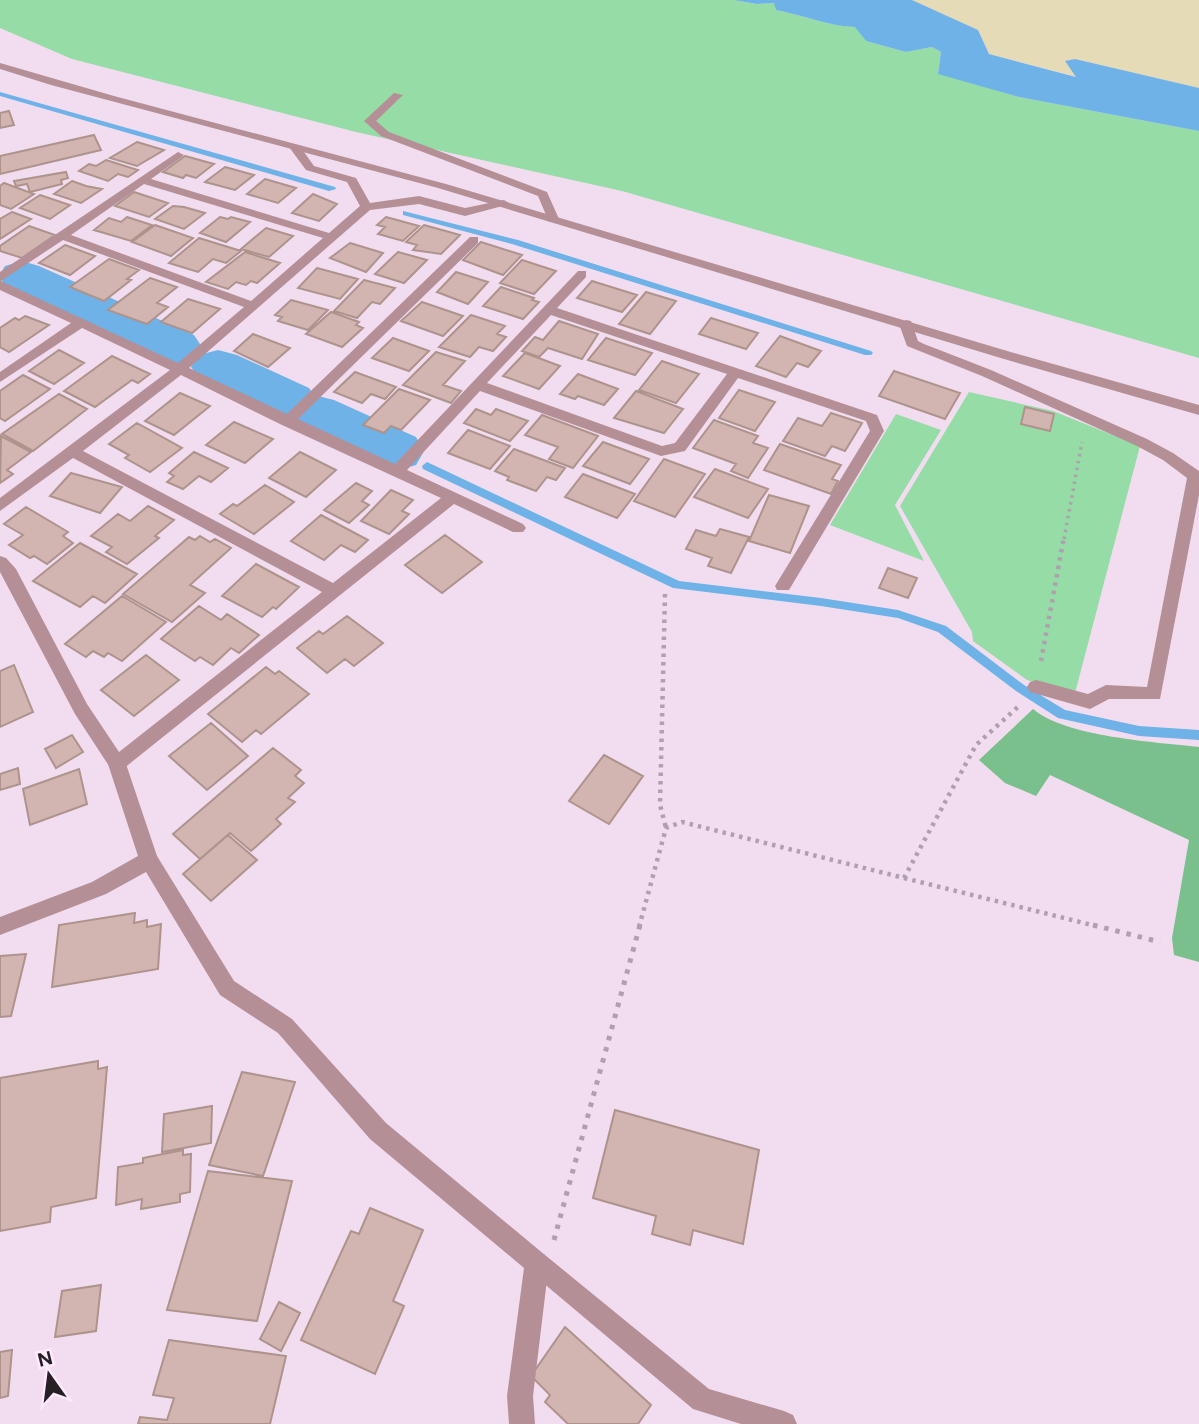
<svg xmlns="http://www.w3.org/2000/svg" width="1199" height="1424" viewBox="0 0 1199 1424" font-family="Figtree,sans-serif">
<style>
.green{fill:#95dca7}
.forest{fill:#7ac08c}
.sand{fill:#e5dbb6}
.water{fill:#6eb2e7}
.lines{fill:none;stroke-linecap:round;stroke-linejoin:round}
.stream{fill:#6eb2e7;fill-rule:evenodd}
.river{fill:#6eb2e7;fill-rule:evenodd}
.building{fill:#d2b5b0;stroke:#ae938d;stroke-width:2}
.path-far2{stroke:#b09fae;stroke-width:3.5;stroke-dasharray:2.5 4.5;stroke-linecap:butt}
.path-far1{stroke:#b09fae;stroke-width:4.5;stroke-dasharray:3.5 5;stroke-linecap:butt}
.path{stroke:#b09fae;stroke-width:5;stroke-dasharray:4.5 7;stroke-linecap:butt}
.service{fill:#b58f96;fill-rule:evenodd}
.minor{fill:#b58f96;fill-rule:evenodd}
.tertiary{fill:#b58f96;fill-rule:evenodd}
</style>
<rect width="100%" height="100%" fill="#f2ddf0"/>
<path class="green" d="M0 0H733L757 4 775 3 776 10C803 15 828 26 856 27L866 41 906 52 932 47 941 52 938 73 1019 97 1199 131V358L622 191 356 132 72 59 0 28Z
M969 392 1053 411 1140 446 1075 693 1027 680 973 641 972 632 900 506Z
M896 414 941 430 895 505 924 561 830 525Z"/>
<path class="forest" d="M1033 709C1066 737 1155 742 1199 747V962L1174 955 1172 938 1189 840 1050 775 1036 796 1005 783 979 760Z"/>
<path class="sand" d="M912 0H1199V88L1075 59 1065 62 1078 77 989 54 978 30Z"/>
<path class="water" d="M733 0H912L978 30 989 54 1076 77 1065 61 1075 59 1199 88V131L1019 97 938 74 941 52 932 47 906 52 866 41 855 27C828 26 803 15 776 10L774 3 757 4Z"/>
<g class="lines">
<path class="stream" d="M0 92 335 187 336 189 329 191 0 96Z
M403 211 518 240 871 351 873 353 871 355H865L512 244 403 215Z
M427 462 679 581 821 598 898 610 946 626 1024 685 1065 710 1139 726 1199 730V740L1139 736 1058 718 1016 691 938 632 898 618 821 606 673 588 423 469 422 466Z"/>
<path class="river" d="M22 261 39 266 194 335 202 347 194 359 176 364 158 359 5 286C0 278 0 274 5 266Z
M218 350 237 355 309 388 314 395 334 400 416 437 424 451 416 465 396 471 376 465 296 426 291 419C265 414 205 389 191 367L199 355Z"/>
</g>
<path class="building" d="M9 111 14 125 0 128V113Z
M94 135 101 150 0 174V156Z
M137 142 164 150 137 166 110 158Z
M185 156 214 164 196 178 186 175 183 178 163 172Z
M106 160 138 170 128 177 118 174 108 181 79 171 89 164 96 166Z
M225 167 254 175 235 190 205 182Z
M66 172 68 178 61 180 62 184 30 192 27 184 16 186 14 181Z
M265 179 296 188 278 203 247 194Z
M72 181 86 186 102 189 81 203 54 194Z
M4 183 34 194 11 209 0 205V186Z
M134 192 168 203 149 217 115 206Z
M313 194 337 204 319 221 292 213Z
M40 195 70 205 50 219 20 208Z
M173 206 184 207 205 213 184 229 155 219Z
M12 212 31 219 0 239V219Z
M127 217 152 225 131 241 94 230 109 218 121 222Z
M220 217 228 219 231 217 250 222 226 242 200 233Z
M386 217 419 226 403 241 378 234 385 227 377 225Z
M155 225 193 238 171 256 132 242Z
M424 225 460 235 441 254 413 250 417 245 406 242Z
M29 226 55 235 22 258 0 251V246Z
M266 228 293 236 269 257 241 249Z
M199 238 241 251 226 263 213 259 198 272 169 263Z
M481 242 522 255 503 275 463 260Z
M350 243 383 253 366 272 330 258Z
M65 245 95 256 70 275 39 263Z
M245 252 280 263 257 283 251 281 246 285 236 282 228 289 206 282Z
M398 252 427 260 404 283 375 274Z
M109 259 139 270 127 279 131 280 104 301 70 287Z
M522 260 556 271 534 294 500 283Z
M317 268 358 279 340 299 298 288Z
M456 272 488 282 468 304 437 292Z
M150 278 177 287 157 303 168 307 147 324 108 310Z
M364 280 395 288 380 304 372 302 357 318 334 311Z
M592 281 637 295 622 312 577 298Z
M501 287 534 298 532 300 539 302 523 319 483 306Z
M646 292 676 301 650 334 619 324Z
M188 299 220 309 192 333 161 322Z
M291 300 328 310 308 330 278 321 282 317 275 315Z
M422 302 463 316 443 336 401 321Z
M331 312 359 322 356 325 363 328 342 347 306 334Z
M471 315 505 326 497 334 506 337 493 351 479 347 470 357 439 347Z
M25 316 49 325 9 352 0 347V328L15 318 19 320Z
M711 318 758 333 746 349 699 334Z
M559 321 598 334 582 359 548 348 539 357 522 351 535 337 543 340Z
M253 334 290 348 268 367 234 351Z
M780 336 821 351 808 367 797 363 786 377 756 366Z
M393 338 429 351 409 371 372 358Z
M606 338 652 353 635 375 588 360Z
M59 350 84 363 54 384 29 371Z
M436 352 465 361 443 385 461 391 451 403 403 385Z
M525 353 560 366 539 389 503 376Z
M112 356 150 374 138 383 132 380 95 407 64 391Z
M662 361 699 374 676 403 639 390Z
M894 371 960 393 945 419 879 396Z
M355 372 396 387 385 399 371 394 362 403 334 392Z
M578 374 618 389 604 405 578 396 575 399 560 394Z
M23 375 50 389 5 421 0 418V391Z
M399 389 430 400 401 430 391 426 384 433 363 425Z
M739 390 775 402 755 431 719 418Z
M636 391 683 409 664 433 614 418Z
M180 393 210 406 174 435 145 421Z
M59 394 87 409 33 451 2 434Z
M1025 407 1054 414 1050 431 1021 424Z
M476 409 491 415 496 409 528 421 510 441 464 423Z
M831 413 862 423 845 451 832 446 825 456 783 441 798 418 822 426Z
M542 415 598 436 573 468 549 459 558 447 525 435Z
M714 420 758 436 753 443 768 448 748 478 731 471 736 464 693 448Z
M234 422 273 439 245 463 206 445Z
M137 423 182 448 150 472 125 458 129 455 109 444Z
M468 430 510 446 490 469 448 453Z
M1 436 31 452 7 470 13 474 0 483Z
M603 442 649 459 630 484 583 466Z
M780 444 841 465 832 479 838 481 831 494 764 470Z
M514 449 565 468 556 480 547 477 536 491 507 480 509 477 495 471Z
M194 452 228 468 211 482 199 476 183 489 167 482 174 476 169 473Z
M300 452 336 470 306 497 269 478Z
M664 459 705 474 675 517 634 501Z
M715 469 768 489 748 518 694 497Z
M71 473 122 487 100 513 50 496Z
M583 474 635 494 617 518 565 497Z
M356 483 372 491 362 501 369 505 349 523 324 510Z
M265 485 294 502 254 534 220 514 233 504 237 506Z
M391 490 413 500 402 511 409 514 389 534 361 521Z
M769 495 809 506 790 553 749 541Z
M148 506 174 520 155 536 159 538 127 564 106 552 112 547 91 536 118 514 130 521Z
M26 507 68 532 63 536 73 543 47 564 34 556 30 558 9 545 23 535 4 524Z
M321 515 368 540 355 552 341 545 324 560 291 541Z
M720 529 749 537 731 573 708 566 712 558 686 549 696 530 716 536Z
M445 535 482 562 442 593 405 565Z
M200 536 210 542 215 539 231 548 190 585 205 593 172 622 123 594 189 537 195 540Z
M80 543 137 574 105 603 93 596 80 607 33 581Z
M256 564 299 587 276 609 273 607 262 617 222 596Z
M888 568 917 578 908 598 879 588Z
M122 596 166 622 122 661 108 653 104 657 93 651 86 657 65 644Z
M199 606 221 620 227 614 259 635 239 653 231 648 213 665 200 657 195 661 161 639Z
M347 616 383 643 354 666 345 659 327 673 297 648 319 631 323 634Z
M146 655 179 680 134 716 101 690Z
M14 665 33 712 0 727V671Z
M266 667 275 674 279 671 309 694 261 734 256 730 242 742 208 714Z
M211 723 248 756 207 790 169 756Z
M72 735 83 752 56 768 45 749Z
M273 748 301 770 295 776 304 783 288 798 295 802 276 819 281 824 251 851 230 833 200 859 173 834Z
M604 755 643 776 609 824 569 801Z
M18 768 20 784 0 790V774Z
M79 769 87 804 30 825 23 789Z
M228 835 257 860 211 901 183 874Z
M135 913 134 923 147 920V927L161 924 158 969 52 987 59 925Z
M26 954 11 1016 0 1017V956Z
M98 1061V1069L107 1067 96 1198 51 1207 50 1222 0 1231V1078Z
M242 1072 295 1082 263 1176 209 1165Z
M212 1106 211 1143 162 1152 164 1114Z
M615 1110 759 1150 743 1244 693 1230 690 1245 652 1234 656 1216 593 1198Z
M183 1150V1155L191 1154 190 1192 180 1194V1202L141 1209 142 1199 116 1205 118 1167 143 1163V1158Z
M208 1171 292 1181 257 1321 167 1310Z
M370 1208 423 1230 393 1301 404 1306 375 1374 301 1340 351 1231 359 1234Z
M101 1285 96 1331 55 1337 62 1291Z
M279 1302 300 1313 281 1351 260 1339Z
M565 1327 651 1405 638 1424H568L545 1402 550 1395 531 1376Z
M169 1340 286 1356 270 1424H138L140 1417 167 1420 174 1398 153 1395Z
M12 1350 8 1396 0 1398V1352Z"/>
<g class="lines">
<path class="path-far2" d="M1064 539 1082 442"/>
<path class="path-far1" d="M665 594 660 805 666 828
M1041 661 1064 537
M904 878 1100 927
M639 927 666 828 682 822 904 878 976 745 1020 705"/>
<path class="path" d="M1093 925 1160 942
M554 1240 640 925"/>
<path class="service" d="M394 93 403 95 376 121 389 132 547 192 559 219 557 222H549L538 196 381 136 364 121Z
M906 320 911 321 918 341 924 344 991 370 1147 439 1173 453 1199 471V495L1160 699H1109L1090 709 1030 692 1027 687 1030 682 1036 680 1088 694 1106 685 1147 687 1187 478 1163 460 1137 446 982 376 907 346 899 324Z
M117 756 123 759 126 764 157 856 234 981 292 1019 386 1123 545 1255 549 1263 533 1396 535 1424H509L507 1396 524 1268 370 1139 278 1033 220 995 146 872 106 894 0 935V917L92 882 138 856 108 764 111 759Z"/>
<path class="minor" d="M291 145H299L314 166 356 178 370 203 419 196 465 208 504 200 510 204 465 216 419 204 370 210 189 368 287 414 470 237H478V243L298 419 395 464 578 271H586V277L557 308 877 415 884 431 789 590H777L775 586 870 431 866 421 738 378 685 451 661 456 480 391 407 470 523 524 526 528 523 532H513L454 504 123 769 117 772 111 769 75 714 0 572V556L6 558 16 569 87 704 119 752 322 592 73 458 0 511V498L170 370 82 328 0 382V372L71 323 0 290V272L178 152 184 155 182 157 151 179 329 233 360 206 347 182 306 170 289 147ZM144 184 323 238 251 301 71 235ZM63 240 244 307 178 363 1 281ZM551 315 727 374 675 443 662 446 487 383ZM181 375 282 425 441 498 333 583 83 451Z
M537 1251 545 1255 709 1389 784 1411 793 1415 797 1424H741L693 1409 529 1271 525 1263 529 1255Z"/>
<path class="tertiary" d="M0 63 114 96 446 184 1014 353 1199 405V415L1004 359 438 188 51 85 0 69Z"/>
</g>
<g transform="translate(49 1375) rotate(346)" stroke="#ffeafd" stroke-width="5" paint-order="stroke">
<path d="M0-5L12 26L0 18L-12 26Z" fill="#261f26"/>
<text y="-10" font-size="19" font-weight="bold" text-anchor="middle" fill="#261f26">N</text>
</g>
</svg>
